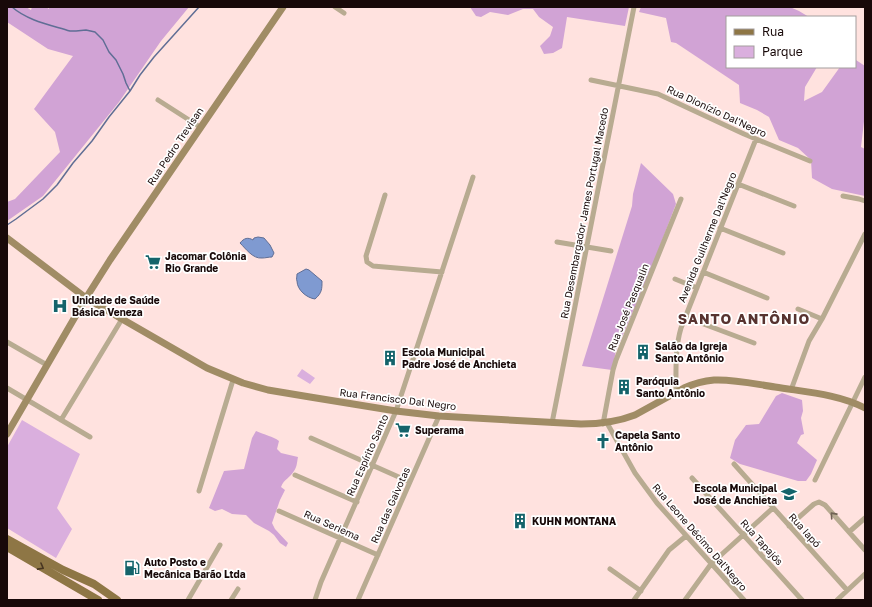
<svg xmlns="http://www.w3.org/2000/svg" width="872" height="607" viewBox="0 0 872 607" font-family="'Golos Text',sans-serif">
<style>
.green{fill:#daafde}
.forest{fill:#d1a3d5}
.water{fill:#7f9ad1;stroke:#606e95}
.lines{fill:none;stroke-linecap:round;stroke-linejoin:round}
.stream{stroke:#606e95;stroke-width:1.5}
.street{stroke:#b8ab91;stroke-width:5}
.secondary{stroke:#a08c65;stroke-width:7}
.primary{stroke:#8e7645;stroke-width:8}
.oneway{stroke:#706254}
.oneway2{stroke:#473521}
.labels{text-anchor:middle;stroke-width:3.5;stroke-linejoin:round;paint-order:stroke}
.street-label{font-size:10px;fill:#180909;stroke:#fff}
.poi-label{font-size:10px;font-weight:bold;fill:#180909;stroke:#fff;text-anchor:start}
.district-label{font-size:14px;font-weight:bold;letter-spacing:1px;fill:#573330;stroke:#fff}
</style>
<rect width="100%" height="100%" fill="#ffe2df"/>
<path class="green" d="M302 369 315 378 310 384 297 376Z
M22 420 80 454 57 508 72 529 56 558 7 528V447Z"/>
<path class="forest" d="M11 7H26L31 10 32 7H46L49 9V7H189L161 41 119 102 43 196 7 221V202L15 199 60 152 55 132 34 109 73 56 48 49 7 22V8Z
M470 7H629L625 26 567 17 562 48 553 53 544 54 540 46 550 36 553 27 539 17 533 9H523L508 15 490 12 481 17 476 16Z
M641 7H790L799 11 809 17H727V67H817L805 87 804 101 822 92 840 67H855L856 60 865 66V113L861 147 865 149V196L832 189 812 178 811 160 798 148 779 140 769 117 757 110 740 103 739 85 676 43 671 42 666 18 639 12Z
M641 163 673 194 676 204 650 272 616 351 612 370 582 366 632 206 633 194Z
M782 393 802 400 803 411 801 418 804 434 801 435 797 443 817 460 811 474 806 481H798L740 464 730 458 735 440 746 425 759 424 776 396Z
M256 431C264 435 273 436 279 441L277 449 281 453 298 457C297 462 297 467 294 471 290 478 284 479 281 487L285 490 280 500 272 523 275 529 288 543 286 547 280 543 274 535 269 531 254 523 246 515 232 514 222 509 215 511 209 508 224 471 244 469 252 438Z"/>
<path class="water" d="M258 237 264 238 270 245 274 253 272 257C268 257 266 258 262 258 253 259 246 249 240 243 244 238 248 237 253 240L254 238Z
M306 269 309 270 322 281C322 289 322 293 315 299 307 298 297 290 297 281 296 279 297 277 297 274Z"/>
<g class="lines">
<path class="stream" d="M12 7C28 21 51 25 70 31H76L86 30 95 32 103 40 109 52 116 60 123 74 126 83 130 91
M7 225 16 219 43 199 57 185 73 163 92 141 109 117 130 91 140 75 154 57 199 7"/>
<path class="street" d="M335 7 344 13
M591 80 658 94 744 134 810 161
M158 100 200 127
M738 184 794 206
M385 195 366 256 367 262 373 266 442 272
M843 196 859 199 865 201
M720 228 783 253
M557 242 611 251
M703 272 767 298
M675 279 697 288
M798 309 822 319
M685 317 754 343
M7 342 47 365
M7 388 90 437
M791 390 809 341 822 319 865 234
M676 391C676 370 675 348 681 328L756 139
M61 420 122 319
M552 423 634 7
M607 423 635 473 657 503 744 600
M603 424 613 370 616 360 681 199
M311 438 410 482
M734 464 847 590
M295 475 357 502
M692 478 802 600
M815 480 865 377
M199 491 233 380
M279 511 378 555
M789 526 814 504 819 502 825 505 865 550
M849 532 865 518
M610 569 641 591
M188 600 220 545
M231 600 238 589
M315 600 321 582 396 411 473 177
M358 600 439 416
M634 600 669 550 686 536
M685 600 711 564 773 508
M837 600 865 574"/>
<path class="secondary" d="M7 238 86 298 122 319 207 368 243 383 268 390 310 397 396 411 439 416 581 424C600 424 617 422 635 415L684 388C693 384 703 381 714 380 734 379 755 384 775 387 805 392 838 394 865 408
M7 434 86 298 110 260 283 7"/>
<path class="primary" d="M7 539 63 570 94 584 117 600
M7 547 98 600"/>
</g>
<defs><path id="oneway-chevron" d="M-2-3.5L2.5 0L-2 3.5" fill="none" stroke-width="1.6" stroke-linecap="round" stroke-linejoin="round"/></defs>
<use class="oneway" href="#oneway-chevron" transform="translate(833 515) rotate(-132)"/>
<use class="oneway2" href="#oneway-chevron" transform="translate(41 567) rotate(29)"/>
<defs>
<symbol id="supermarket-bare" viewBox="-9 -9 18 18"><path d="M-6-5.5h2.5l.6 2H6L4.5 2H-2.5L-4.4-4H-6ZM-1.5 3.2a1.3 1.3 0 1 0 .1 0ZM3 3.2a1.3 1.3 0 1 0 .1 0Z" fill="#14636a" stroke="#fff" stroke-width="2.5" paint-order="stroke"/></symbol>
<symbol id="hospital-bare" viewBox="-9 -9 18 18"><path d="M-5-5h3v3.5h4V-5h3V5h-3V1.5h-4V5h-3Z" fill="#14636a" stroke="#fff" stroke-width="2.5" paint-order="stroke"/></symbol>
<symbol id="building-bare" viewBox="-9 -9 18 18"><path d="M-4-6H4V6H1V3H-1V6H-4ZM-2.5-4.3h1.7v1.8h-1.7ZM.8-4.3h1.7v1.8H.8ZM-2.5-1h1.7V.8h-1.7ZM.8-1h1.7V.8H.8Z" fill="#14636a" stroke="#fff" stroke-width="2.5" paint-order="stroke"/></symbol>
<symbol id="church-bare" viewBox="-9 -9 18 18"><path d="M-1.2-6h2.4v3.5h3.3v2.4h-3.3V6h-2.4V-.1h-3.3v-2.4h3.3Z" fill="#14636a" stroke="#fff" stroke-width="2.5" paint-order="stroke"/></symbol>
<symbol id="school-bare" viewBox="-9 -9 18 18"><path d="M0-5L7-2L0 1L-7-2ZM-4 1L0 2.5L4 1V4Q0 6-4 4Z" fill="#14636a" stroke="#fff" stroke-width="2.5" paint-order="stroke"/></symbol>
<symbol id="fuel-bare" viewBox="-9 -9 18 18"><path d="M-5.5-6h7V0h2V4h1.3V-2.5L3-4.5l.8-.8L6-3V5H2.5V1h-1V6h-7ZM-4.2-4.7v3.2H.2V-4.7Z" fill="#14636a" stroke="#fff" stroke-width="2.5" paint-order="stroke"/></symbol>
</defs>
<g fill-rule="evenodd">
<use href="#supermarket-bare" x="142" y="251" width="22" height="22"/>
<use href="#hospital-bare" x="49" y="295" width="22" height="22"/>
<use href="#building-bare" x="632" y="341" width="22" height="22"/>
<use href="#building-bare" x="379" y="347" width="22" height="22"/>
<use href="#building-bare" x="613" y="376" width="22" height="22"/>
<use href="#supermarket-bare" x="392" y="419" width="22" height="22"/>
<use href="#church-bare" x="592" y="430" width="22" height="22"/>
<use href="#school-bare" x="778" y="483" width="22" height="22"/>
<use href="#building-bare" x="509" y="510" width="22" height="22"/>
<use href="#fuel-bare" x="121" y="557" width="22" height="22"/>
</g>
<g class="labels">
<g class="street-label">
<text transform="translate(717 111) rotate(25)" y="4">Rua Dionízio Dal'Negro</text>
<text transform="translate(175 146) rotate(-56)" y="4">Rua Pedro Trevisan</text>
<text transform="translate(584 213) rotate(-79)" y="4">Rua Desembargador James Portugal Macedo</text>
<text transform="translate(707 237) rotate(-68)" y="4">Avenida Guilherme Dal'Negro</text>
<text transform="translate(628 307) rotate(-68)" y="4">Rua José Pasqualin</text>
<text transform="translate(398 399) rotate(7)" y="4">Rua Francisco Dal Negro</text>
<text transform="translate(367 455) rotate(-66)" y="4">Rua Espírito Santo</text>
<text transform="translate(390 505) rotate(-66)" y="4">Rua das Gaivotas</text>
<text transform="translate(332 525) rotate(24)" y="4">Rua Seriema</text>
<text transform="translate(805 530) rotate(48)" y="4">Rua Iapó</text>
<text transform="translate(700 537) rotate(49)" y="4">Rua Leone Décimo Dal'Negro</text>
<text transform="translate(762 542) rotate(48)" y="4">Rua Tapajós</text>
</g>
<g class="poi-label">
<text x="165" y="260">Jacomar Colônia<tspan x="165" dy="12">Rio Grande</tspan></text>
<text x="72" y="304">Unidade de Saúde<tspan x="72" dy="12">Básica Veneza</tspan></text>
<text x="655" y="350">Salão da Igreja<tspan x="655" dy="12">Santo Antônio</tspan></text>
<text x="402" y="356">Escola Municipal<tspan x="402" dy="12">Padre José de Anchieta</tspan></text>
<text x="636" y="385">Paróquia<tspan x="636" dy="12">Santo Antônio</tspan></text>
<text x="415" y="434">Superama</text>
<text x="615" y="439">Capela Santo<tspan x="615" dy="12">Antônio</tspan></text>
<text x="777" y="492" text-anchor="end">Escola Municipal<tspan x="777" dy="12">José de Anchieta</tspan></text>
<text x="532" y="525">KUHN MONTANA</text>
<text x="144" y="566">Auto Posto e<tspan x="144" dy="12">Mecânica Barão Ltda</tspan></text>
</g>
<g class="district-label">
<text x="744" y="324">SANTO ANTÔNIO</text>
</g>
</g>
<rect width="872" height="607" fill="none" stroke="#180909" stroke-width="16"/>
<rect x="726" y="16" width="130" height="52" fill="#ffffff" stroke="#a39d9d"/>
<rect x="734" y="29" width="20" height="6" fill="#8e7645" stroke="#a39d9d"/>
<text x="762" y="36" font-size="12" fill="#180909">Rua</text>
<rect x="734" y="46" width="20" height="12" fill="#daafde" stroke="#a39d9d"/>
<text x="762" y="56" font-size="12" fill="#180909">Parque</text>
</svg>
